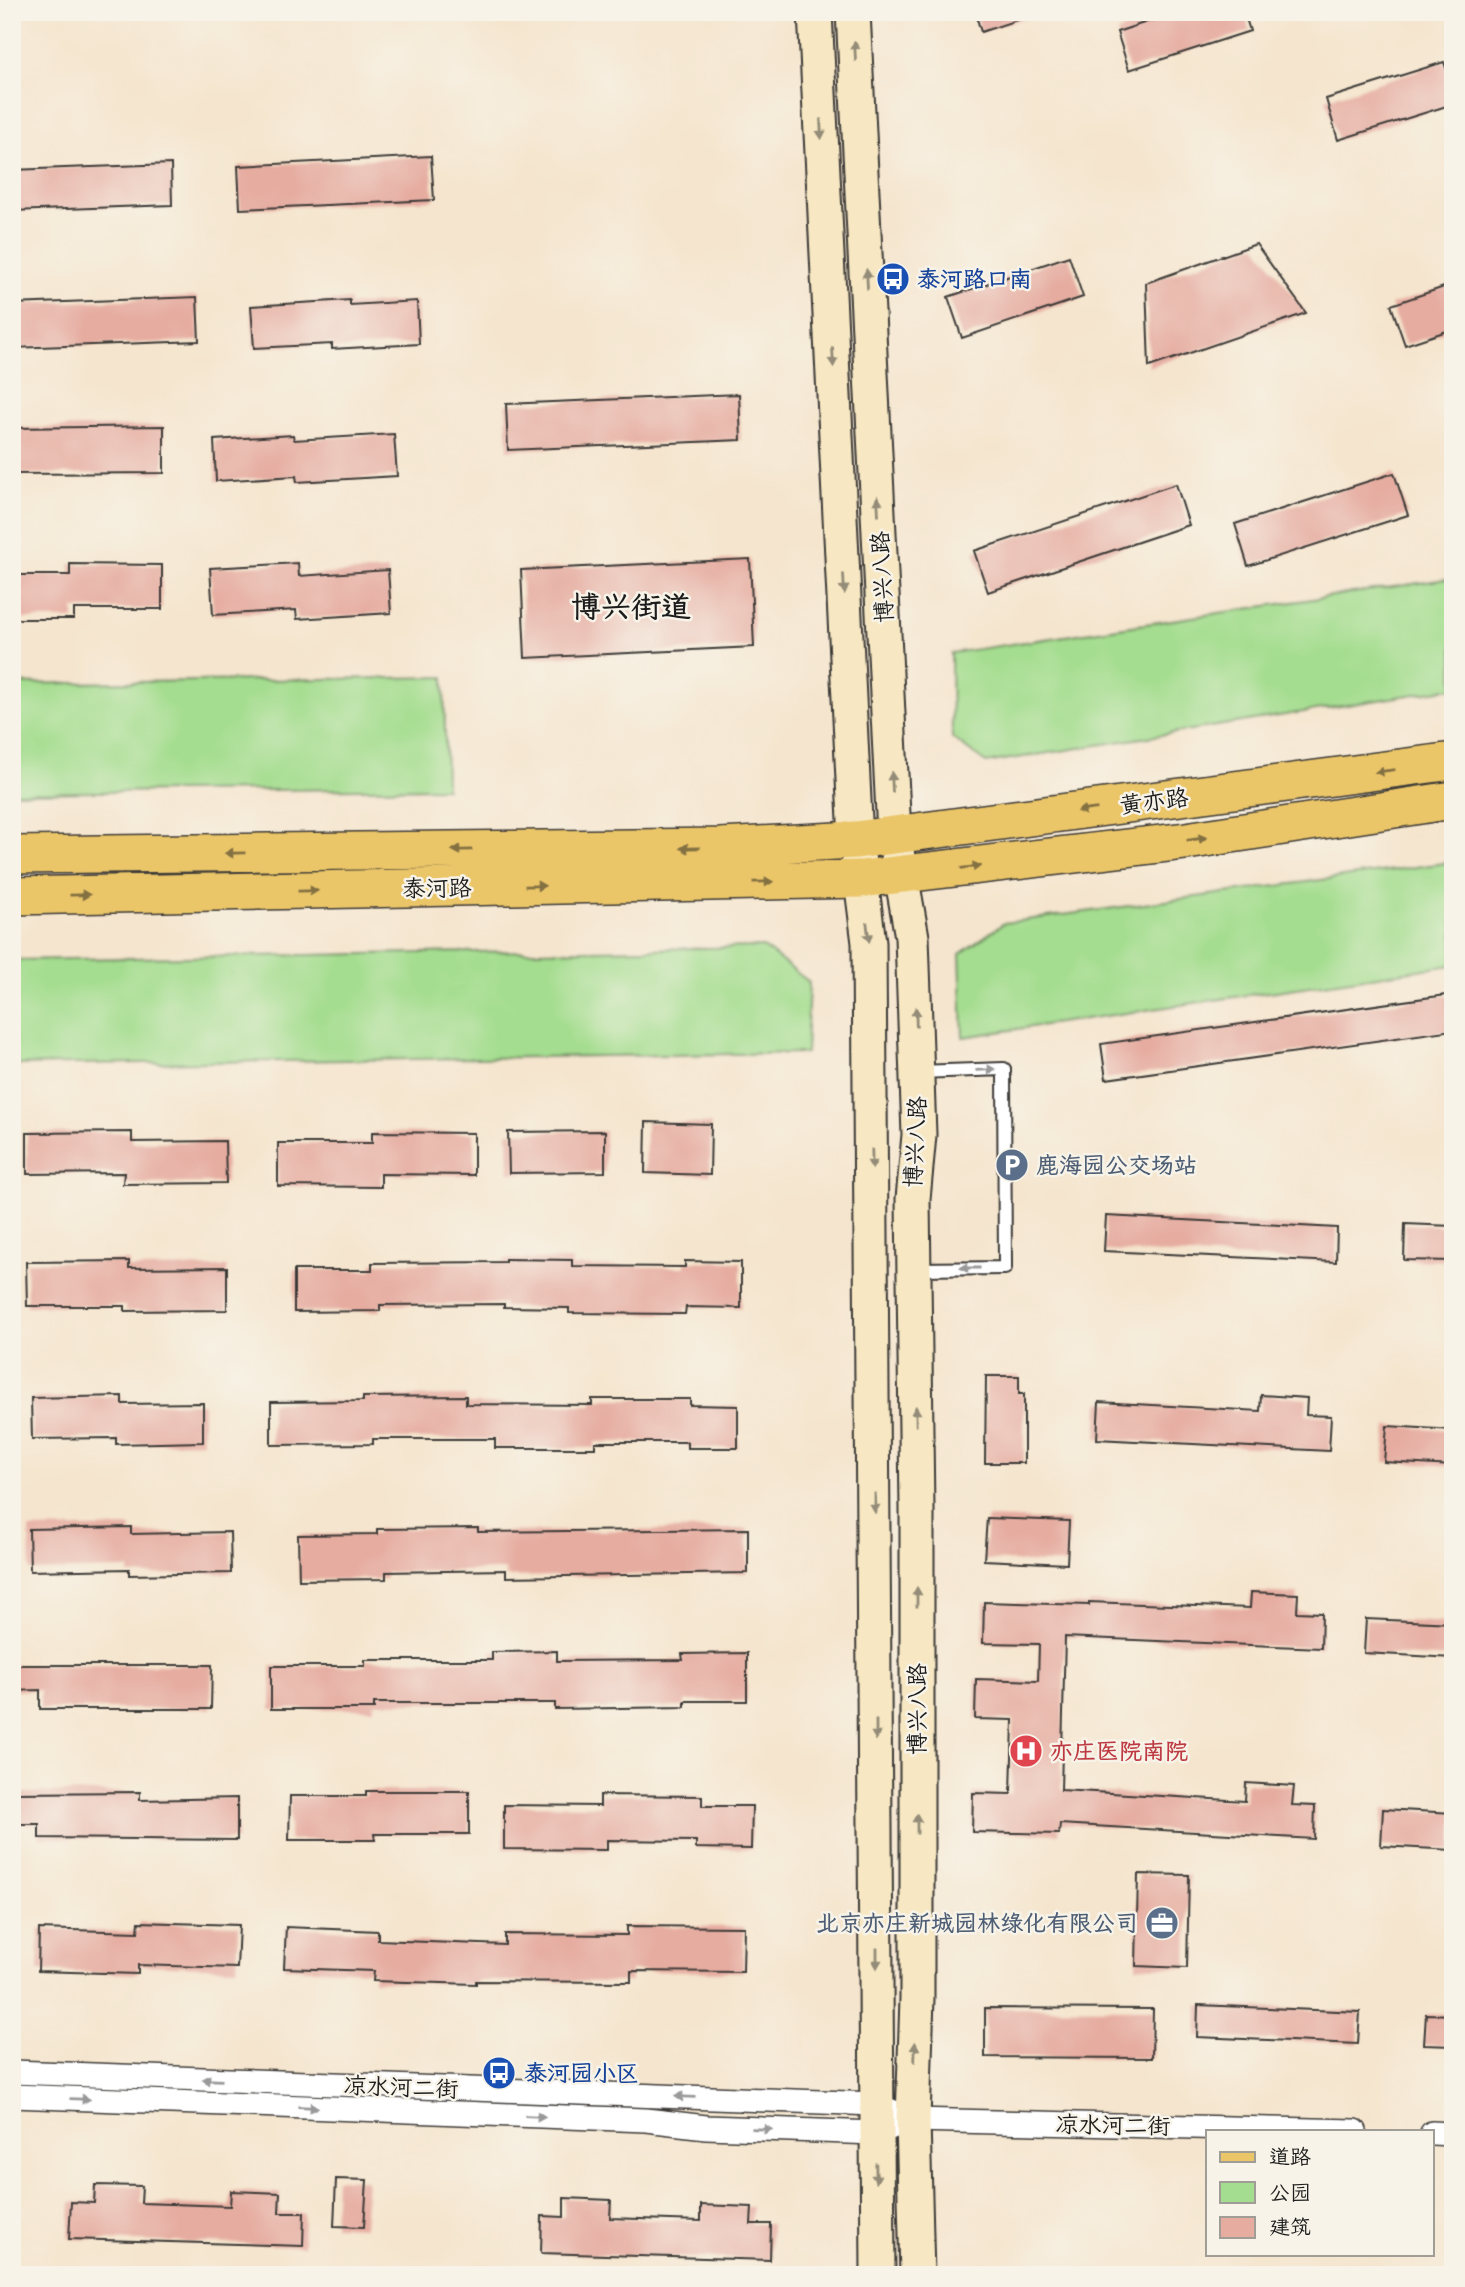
<svg xmlns="http://www.w3.org/2000/svg" width="1465" height="2287" viewBox="0 0 1465 2287" font-family="'Comic Neue','LXGW WenKai TC',sans-serif">
<style>
.green{fill:#a4dd8f;stroke:#607c56;stroke-width:2}
.building{fill:#e6aca0}
.lines{fill:none;stroke-linecap:round;stroke-linejoin:round}
.lane-casing{stroke:#3d3a37;stroke-width:16}
.street-casing{stroke:#3d3a37;stroke-width:26}
.secondary-casing{stroke:#3d3a37;stroke-width:37}
.primary-casing{stroke:#3d3a37;stroke-width:40}
.lane{stroke:#fff;stroke-width:12}
.street{stroke:#fff;stroke-width:23}
.secondary{stroke:#f7e8c3;stroke-width:33}
.primary{stroke:#ebc669;stroke-width:37}
.oneway{fill:#948c78}
.oneway2{fill:#847142}
.oneway3{fill:#999}
.labels{text-anchor:middle;stroke-width:5;stroke-linejoin:round;paint-order:stroke}
.transit-label{font-size:23px;font-weight:bold;fill:#164399;stroke:#f7f3e8;text-anchor:start}
.street-label{font-size:23px;fill:#1c1c1c;stroke:#f7f3e8}
.service-label{font-size:23px;font-weight:bold;fill:#4e5e75;stroke:#f7f3e8;text-anchor:start}
.health-label{font-size:23px;font-weight:bold;fill:#be3a42;stroke:#f7f3e8;text-anchor:start}
.district-label{font-size:30px;font-weight:bold;fill:#1c1c1c;stroke:#f7f3e8}
</style>
<rect width="100%" height="100%" fill="#f7f3e8"/>
<filter id="ink" filterUnits="userSpaceOnUse"><feTurbulence type="fractalNoise" baseFrequency=".0143" numOctaves="2"/><feDisplacementMap in="SourceGraphic" scale="14" xChannelSelector="R" yChannelSelector="G"/><feConvolveMatrix kernelMatrix="1 2 1 2 8 2 1 2 1" color-interpolation-filters="sRGB"/></filter>
<filter id="wash" filterUnits="userSpaceOnUse"><feTurbulence type="fractalNoise" baseFrequency=".00686" numOctaves="4" result="noise"/><feDisplacementMap in="SourceGraphic" scale="28" xChannelSelector="R" yChannelSelector="G"/><feGaussianBlur stdDeviation="1.57" result="paint"/><feColorMatrix in="noise" values="0 0 0 0 0 0 0 0 0 0 0 0 0 0 0 0 0 1.4 0 .05"/><feComposite in="paint" operator="in"/></filter>
<g filter="url(#wash)">
<rect width="100%" height="100%" fill="#f5e5ce"/>
<path class="green" d="M1453 578V688L986 763 952 738 951 653Z
M444 677 446 788 12 793V684Z
M1453 862V965L963 1037 960 954 1004 923Z
M763 947 809 982 806 1053 12 1065V960Z"/>
<g id="blocks">
<path class="building" d="M975 12H1031L1032 15 981 32Z
M1177 12H1244L1250 31 1129 70 1117 32Z
M1444 62 1453 89V104L1338 140 1326 99Z
M431 156 434 200 240 209 238 166Z
M171 164 172 205 12 211V170Z
M1256 244 1306 313 1149 367 1146 283Z
M1069 256 1083 297 962 338 948 297Z
M1453 284V329L1405 345 1391 305Z
M197 297 199 341 12 348V304Z
M350 300V305L417 301 419 344 332 349V344L254 348 251 306Z
M739 394 741 440 508 450 506 404Z
M164 426V473L12 474V428Z
M394 434 397 476 297 482 296 476 216 481 214 440 293 435 294 440Z
M1394 473 1408 515 1248 566 1235 524Z
M1176 484 1189 525 988 592 974 551Z
M750 559 754 647 525 658 521 570Z
M298 563 299 576 388 570 391 613 297 619 296 610 213 615 210 568Z
M70 564 162 565V609H74V619H12V575H70Z
M1453 994V1030L1106 1079 1101 1044Z
M646 1122 711 1124 710 1175 645 1173Z
M605 1131V1172L509 1173 508 1132Z
M132 1132V1142L225 1141 226 1183 123 1184 124 1173 27 1174V1133Z
M372 1132 474 1133V1175L381 1174V1187L278 1186V1143H372Z
M1106 1216 1337 1228 1336 1262 1104 1251Z
M1405 1224 1453 1226V1261L1404 1260Z
M505 1259 572 1260V1266L685 1267V1261L741 1262V1308L686 1307 685 1314 569 1313V1308L504 1307V1304L380 1305V1311L294 1312V1270H372V1263L505 1262Z
M129 1261V1268L227 1267V1310L125 1311V1306H27L26 1262Z
M986 1376H1019V1394H1024V1463H985Z
M1261 1395 1307 1398 1306 1415 1331 1416 1329 1451 1097 1439 1099 1402 1260 1411Z
M122 1396V1404L203 1403V1442L116 1444V1438L32 1439 31 1398Z
M466 1396V1404L592 1405V1399H690V1405L738 1406V1448H687V1442H595V1448H495V1439H373V1444L271 1445V1402L363 1401V1397Z
M1387 1426 1453 1430V1466L1384 1462Z
M987 1518 1069 1521 1067 1564 984 1560Z
M131 1527V1534L230 1532 231 1573 129 1575V1569L30 1571 29 1529Z
M478 1528V1532L748 1529V1573L506 1577V1570L386 1572V1579L299 1580 298 1535 377 1534V1529Z
M1251 1592 1298 1594 1297 1612 1322 1613 1321 1648 1065 1637 1061 1790 1245 1801 1246 1783 1294 1786 1292 1805 1315 1806 1314 1839 1060 1824 1059 1834 972 1832 973 1793 1011 1794 1013 1720 975 1719 976 1679 1038 1681 1039 1644 983 1643 984 1602 1089 1605V1602L1250 1608Z
M1366 1619 1453 1623V1658L1364 1653Z
M557 1651V1661L683 1660 682 1654 747 1653V1701H685V1707L555 1709V1703H374V1709H271V1666H365V1660H492V1652Z
M12 1665H212L211 1709H40V1690L12 1691Z
M366 1791H469V1834H374L375 1840H289L290 1796H366Z
M140 1792V1800L237 1798V1840L39 1838V1824H12V1793Z
M600 1795 702 1796V1806H752L751 1849 696 1848V1841L607 1840V1850L504 1849V1805L600 1806Z
M1383 1809 1453 1813V1850L1381 1846Z
M1138 1874 1189 1875 1187 1968 1136 1966Z
M139 1922 239 1925 237 1968 138 1965V1974L38 1971 39 1929 138 1932Z
M627 1926 744 1927 743 1972 631 1971V1982L476 1981V1984L373 1981 374 1971 284 1968 286 1927 378 1931V1940L505 1945V1934L627 1935Z
M1198 2005 1360 2012 1358 2044 1197 2037Z
M985 2008 1153 2009 1152 2058 985 2057Z
M1426 2014 1453 2015V2046L1424 2045Z
M336 2179 367 2180 364 2227 334 2226Z
M95 2185 142 2186 141 2203 230 2206 231 2191 280 2193 279 2213H304L303 2246 69 2239 71 2202 94 2203Z
M564 2198 611 2200 610 2218 701 2221V2205L752 2207 751 2224H771L770 2260 541 2253 542 2216 564 2217Z"/>
</g>
</g>
<g filter="url(#ink)">
<use href="#blocks" fill-opacity="0" stroke="#3d3a37" stroke-width="2"/>
<g class="lines">
<defs>
<path id="lane" d="M916 1269 1005 1268 1004 1069 918 1072"/>
<path id="street" d="M12 2072 875 2104 913 2120 1355 2131
M12 2096 646 2120 706 2127 876 2133 890 2128
M1432 2133 1453 2134"/>
<path id="secondary" d="M815 12 856 840 869 943 878 2275
M853 12 894 834 912 937 919 1135 913 1199 917 1509V1998L913 2120 917 2275"/>
<path id="primary" d="M12 855 720 847 856 840 1453 761
M12 896 861 879 1186 841 1453 800"/>
</defs>
<use href="#lane" class="lane-casing"/>
<use href="#street" class="street-casing"/>
<use href="#secondary" class="secondary-casing"/>
<use href="#primary" class="primary-casing"/>
<use href="#lane" class="lane"/>
<use href="#street" class="street"/>
<use href="#secondary" class="secondary"/>
<use href="#primary" class="primary"/>
</g>
<defs><path id="oneway-solid" d="M-6-.8H1V-3.2L6.5 0L1 3.2V.8H-6Z" transform="scale(1.75)"/></defs>
<g class="oneway">
<use href="#oneway-solid" transform="translate(855 51) rotate(-93)"/>
<use href="#oneway-solid" transform="translate(821 129) rotate(87)"/>
<use href="#oneway-solid" transform="translate(867 279) rotate(-93)"/>
<use href="#oneway-solid" transform="translate(833 357) rotate(87)"/>
<use href="#oneway-solid" transform="translate(878 506) rotate(-93)"/>
<use href="#oneway-solid" transform="translate(844 584) rotate(87)"/>
<use href="#oneway-solid" transform="translate(892 782) rotate(-93)"/>
<use href="#oneway-solid" transform="translate(868 932) rotate(83)"/>
<use href="#oneway-solid" transform="translate(916 1017) rotate(-92)"/>
<use href="#oneway-solid" transform="translate(872 1159) rotate(89)"/>
<use href="#oneway-solid" transform="translate(916 1416) rotate(-91)"/>
<use href="#oneway-solid" transform="translate(875 1503) rotate(90)"/>
<use href="#oneway-solid" transform="translate(917 1597) rotate(-90)"/>
<use href="#oneway-solid" transform="translate(876 1730) rotate(90)"/>
<use href="#oneway-solid" transform="translate(917 1824) rotate(-90)"/>
<use href="#oneway-solid" transform="translate(877 1958) rotate(90)"/>
<use href="#oneway-solid" transform="translate(915 2052) rotate(-88)"/>
<use href="#oneway-solid" transform="translate(876 2173) rotate(89)"/>
</g>
<g class="oneway2">
<use href="#oneway-solid" transform="translate(1385 771) rotate(173)"/>
<use href="#oneway-solid" transform="translate(1087 810) rotate(173)"/>
<use href="#oneway-solid" transform="translate(1197 839) rotate(-8)"/>
<use href="#oneway-solid" transform="translate(690 848) rotate(179)"/>
<use href="#oneway-solid" transform="translate(462 850) rotate(179)"/>
<use href="#oneway-solid" transform="translate(235 853) rotate(179)"/>
<use href="#oneway-solid" transform="translate(971 867) rotate(-7)"/>
<use href="#oneway-solid" transform="translate(763 882) rotate(-1)"/>
<use href="#oneway-solid" transform="translate(535 886) rotate(-1)"/>
<use href="#oneway-solid" transform="translate(308 891) rotate(-1)"/>
<use href="#oneway-solid" transform="translate(80 895) rotate(-1)"/>
</g>
<g class="oneway3">
<use href="#oneway-solid" transform="translate(986 1070) rotate(-2)"/>
<use href="#oneway-solid" transform="translate(970 1268) rotate(180)"/>
<use href="#oneway-solid" transform="translate(212 2080) rotate(-178)"/>
<use href="#oneway-solid" transform="translate(685 2097) rotate(-178)"/>
<use href="#oneway-solid" transform="translate(80 2099) rotate(2)"/>
<use href="#oneway-solid" transform="translate(308 2107) rotate(2)"/>
<use href="#oneway-solid" transform="translate(535 2116) rotate(2)"/>
<use href="#oneway-solid" transform="translate(762 2129) rotate(2)"/>
</g>
</g>
<defs>
<symbol id="bus-disc" viewBox="-11 -11 22 22"><circle r="9.5" fill="#1a4fb4" stroke="#f7f3e8"/><path d="M-5-6H5V4H4V6H2V4H-2V6H-4V4H-5ZM-3.5-4V0h7V-4ZM-3.5 1.2v1.5H-2V1.2ZM2 1.2v1.5H3.5V1.2Z" fill="#fff"/></symbol>
<symbol id="parking-disc" viewBox="-11 -11 22 22"><circle r="9.5" fill="#5c6f8a" stroke="#f7f3e8"/><path d="M-3.5-5.5H1a3.5 3.5 0 0 1 0 7H-1V5.5H-3.5ZM-1-3.4V-.6H.8a1.4 1.4 0 0 0 0-2.8Z" fill="#fff"/></symbol>
<symbol id="hospital-disc" viewBox="-11 -11 22 22"><circle r="9.5" fill="#e0444e" stroke="#f7f3e8"/><path d="M-5-5h3v3.5h4V-5h3V5h-3V1.5h-4V5h-3Z" fill="#fff"/></symbol>
<symbol id="office-disc" viewBox="-11 -11 22 22"><circle r="9.5" fill="#5c6f8a" stroke="#f7f3e8"/><path d="M-6-3h4V-5.5h4V-3h4V5H-6ZM-1-4.5V-3h2v-1.5ZM-6 0V1H6V0Z" fill="#fff"/></symbol>
</defs>
<g fill-rule="evenodd">
<use href="#bus-disc" x="874" y="260" width="38" height="38"/>
<use href="#parking-disc" x="993" y="1146" width="38" height="38"/>
<use href="#hospital-disc" x="1007" y="1732" width="38" height="38"/>
<use href="#office-disc" x="1143" y="1904" width="38" height="38"/>
<use href="#bus-disc" x="480" y="2054" width="38" height="38"/>
</g>
<g class="labels">
<g class="transit-label">
<text x="917" y="287">泰河路口南</text>
<text x="524" y="2081">泰河园小区</text>
</g>
<g class="street-label">
<text transform="translate(882 577) rotate(-93)" y="8">博兴八路</text>
<text transform="translate(1154 801) rotate(-7)" y="8">黄亦路</text>
<text transform="translate(437 888) rotate(-1)" y="8">泰河路</text>
<text transform="translate(915 1142) rotate(-87)" y="8">博兴八路</text>
<text transform="translate(917 1709) rotate(-90)" y="8">博兴八路</text>
<text transform="translate(401 2087) rotate(2)" y="8">凉水河二街</text>
<text transform="translate(1113 2125) rotate(1)" y="8">凉水河二街</text>
</g>
<g class="service-label">
<text x="1036" y="1173">鹿海园公交场站</text>
<text x="1138" y="1931" text-anchor="end">北京亦庄新城园林绿化有限公司</text>
</g>
<g class="health-label">
<text x="1050" y="1759">亦庄医院南院</text>
</g>
<g class="district-label">
<text x="631" y="617">博兴街道</text>
</g>
</g>
<rect width="1465" height="2287" fill="none" stroke="#f7f3e8" stroke-width="42"/>
<rect x="1206" y="2130" width="228" height="126" fill="#f7f3e8" stroke="#9f9d96" stroke-width="2"/>
<rect x="1220" y="2152" width="35" height="10" fill="#ebc669" stroke="#9f9d96" stroke-width="2"/>
<text x="1269" y="2164" font-size="21" fill="#1c1c1c">道路</text>
<rect x="1220" y="2182" width="35" height="21" fill="#a4dd8f" stroke="#9f9d96" stroke-width="2"/>
<text x="1269" y="2200" font-size="21" fill="#1c1c1c">公园</text>
<rect x="1220" y="2217" width="35" height="21" fill="#e6aca0" stroke="#9f9d96" stroke-width="2"/>
<text x="1269" y="2234" font-size="21" fill="#1c1c1c">建筑</text>
</svg>
